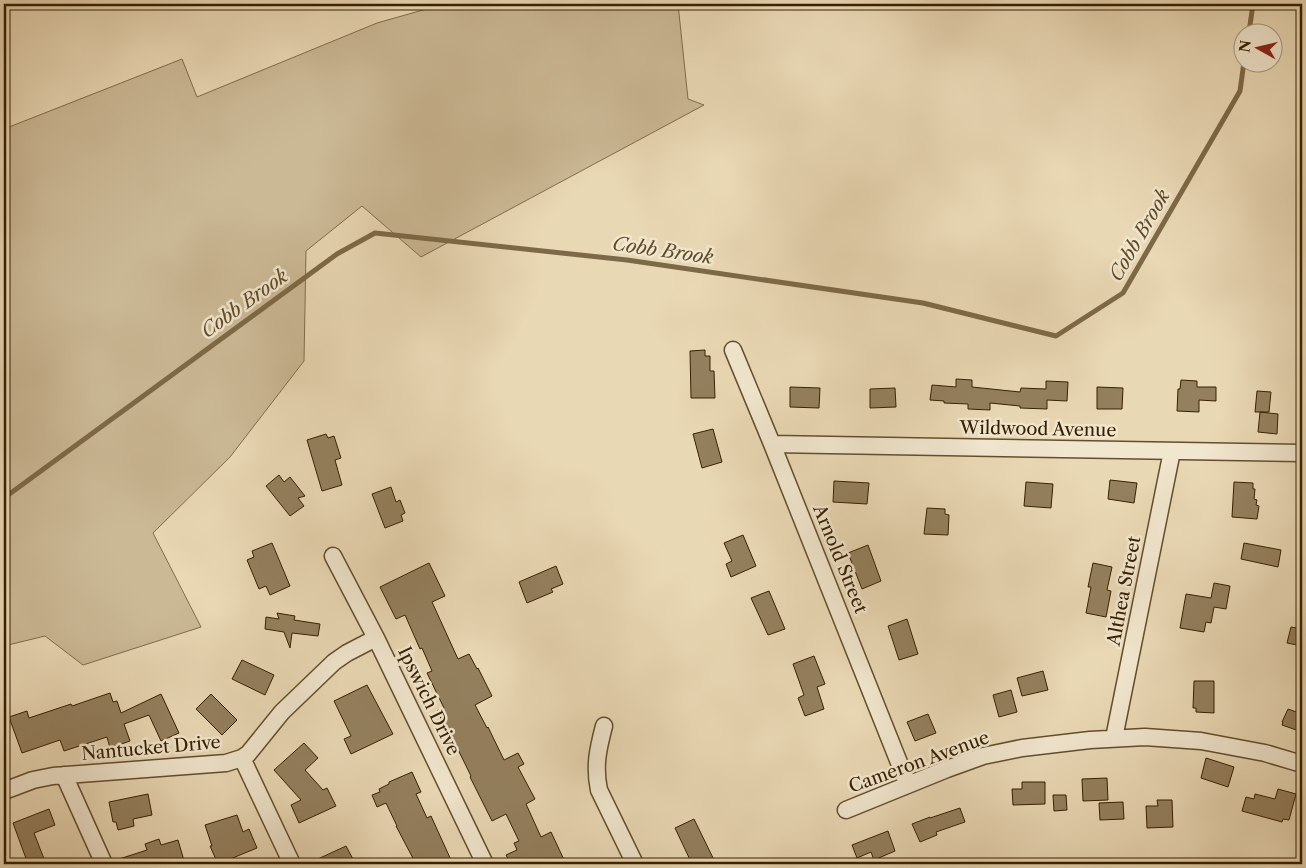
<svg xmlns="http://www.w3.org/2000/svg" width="1306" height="868" viewBox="0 0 1306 868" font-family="'Libre Caslon Text',serif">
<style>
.green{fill:#cbb995;stroke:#816c4a}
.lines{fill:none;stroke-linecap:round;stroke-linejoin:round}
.stream{stroke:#7d6947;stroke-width:5}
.building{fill:#94805e;stroke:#372000}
.street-casing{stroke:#644e2d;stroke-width:19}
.street{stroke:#f1e6ce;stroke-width:16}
.labels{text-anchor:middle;stroke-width:5;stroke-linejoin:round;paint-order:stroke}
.street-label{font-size:18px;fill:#372000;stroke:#f1e6ce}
.water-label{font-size:19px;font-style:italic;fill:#604a2a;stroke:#f1e6ce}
</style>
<rect width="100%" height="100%" fill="#e9d8b4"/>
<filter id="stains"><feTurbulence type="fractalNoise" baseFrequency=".004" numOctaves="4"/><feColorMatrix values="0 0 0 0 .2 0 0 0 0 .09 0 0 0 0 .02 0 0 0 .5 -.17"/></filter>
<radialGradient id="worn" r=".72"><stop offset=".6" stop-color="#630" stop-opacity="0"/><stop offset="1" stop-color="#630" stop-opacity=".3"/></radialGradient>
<path class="green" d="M444 4H678L688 99 704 105 421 257 362 206 306 251 304 361 230 457 153 533 201 627 83 665 45 636 4 646V129L182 59 197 97 377 23Z"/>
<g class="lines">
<path class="stream" d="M1249 32 1253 4
M4 498 337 254 375 233 627 260 923 303 1056 336 1123 293 1240 91 1244 62"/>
</g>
<path class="building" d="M705 350V356H710V371H714L715 398H691L690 351Z
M956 379 972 380V387L1020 392 1021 388 1046 389V381L1068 382 1067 401 1047 400V409L1020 408V406L990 403V410L968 409V404L944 403V401L930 400 932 385 956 387Z
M1181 380 1197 381V387H1216V401L1199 400V412L1177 411 1178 389H1180Z
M790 387 820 388 819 408 790 407Z
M1097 387 1123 388 1122 409H1097Z
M895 388 896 407 870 408V389Z
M1257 391 1271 392 1269 412H1255Z
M1260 412 1278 414 1277 434 1258 432Z
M713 429 722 462 702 468 693 434Z
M326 434 328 438 334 436 341 458 335 460 342 485 322 491 307 440Z
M279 475 284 482 290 477 305 496 298 498 304 506 290 516 266 486Z
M1110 480 1137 483 1134 503 1108 499Z
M834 481 869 483 867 504 833 502Z
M1026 482 1053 484 1051 508 1024 506Z
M1234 482 1253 483V489H1255L1254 499 1257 500 1256 505 1259 506 1257 519 1232 517Z
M391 487 396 502 400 500 405 513 401 515 403 521 385 528 372 494Z
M927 508 945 509V514L949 515 948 535 924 534Z
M743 535 756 566 731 577 726 564 732 561 724 543Z
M272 543 290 586 270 595 266 586 259 589 247 560 254 557 252 551Z
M1244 543 1281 550 1278 567 1241 559Z
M868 545 881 581 862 589 848 553Z
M429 563 445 596 432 602 458 659 469 654 477 669 478 668 492 696 475 705 487 728 488 727 504 760 518 753 524 764 518 767 535 799 526 804 541 837 551 832 566 864H511L506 855 517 850 514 843 519 841 506 814 492 821 470 777 471 776 446 725 445 726 437 711 444 708 427 673 432 671 422 648 420 649 405 615 396 619 380 587Z
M1093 563 1112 567 1107 590 1111 591 1106 617 1086 613 1091 587H1088Z
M556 566 563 584 551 589 553 592 527 603 519 582Z
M1214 583 1230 586 1226 609 1214 607 1211 623 1206 622 1204 632 1180 628 1186 594 1211 598Z
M769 591 785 629 768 635 751 598Z
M277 613 295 616 294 620 320 624 318 636 292 633 290 648 284 632 265 629 266 617 279 619Z
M907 619 918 654 899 660 888 626Z
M1291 627 1302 629V646L1287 643Z
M814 656 825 684 817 687 824 709 805 716 798 698 804 695 793 664Z
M242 660 274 675 265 695 232 679Z
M1043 671 1048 690 1022 696 1017 678Z
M1194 681H1214V713L1196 712V708H1193Z
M367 685 393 734 351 754 344 739 351 736 334 701Z
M1011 690 1017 712 999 717 993 695Z
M110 693 113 702 117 701 121 713 161 694 179 733 161 741 149 715 124 724 130 741 110 748 107 737 64 751 60 740 22 753 9 717 27 711 29 718 71 704 72 706Z
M211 694 237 720 222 735 196 709Z
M1288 709 1302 714V732L1282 725 1283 722H1282Z
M928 714 936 733 915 741 907 722Z
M304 743 318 758 305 770 323 790 327 788 336 806 299 823 291 805 301 800 274 770Z
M1206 758 1234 767 1228 787 1201 778Z
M412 772 421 792 416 794 427 818 431 816 451 860 442 864H416L396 826H397L386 803 377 807 372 795 380 792 379 789 389 784V782Z
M1107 778 1108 800 1083 801 1082 779Z
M1022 782H1045V804L1013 805 1012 789H1022Z
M1278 789 1296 794 1289 820 1283 819 1282 822 1242 811 1246 797 1254 799 1255 794 1275 799Z
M148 794 152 815 133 819 134 826 118 830 116 822H113L109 802Z
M1053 795H1066L1067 810 1054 811Z
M1157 800H1172L1173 827 1147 828 1146 806H1158Z
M1123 802 1124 819 1100 820 1099 803Z
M960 808 965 822 936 832 937 835 920 842 912 824 930 817V818Z
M49 809 55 825 34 833 46 864H28L13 823Z
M237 815 243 832 249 829 257 848 218 864 210 846H212L205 825Z
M694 819 716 864H692L675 828Z
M888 831 895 851 874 860 871 852 857 858 852 845Z
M159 839 161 845 178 840 185 864H114L113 861 147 850 145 844Z
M346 846 354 861 347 864H307Z"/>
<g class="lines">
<defs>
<path id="street" d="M733 350 772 444 908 785
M772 444 1302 453
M333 556 376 638 485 864
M604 726C598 749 594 766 599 790L635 864
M1114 738 1172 451
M242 758 292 864
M64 775 104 864
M4 791 33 780 53 776 226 763 242 758 248 754 282 712 334 662 347 653 376 638
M846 810 947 769 983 756 1022 748 1090 740 1145 737 1201 741 1265 753 1302 764"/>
</defs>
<use href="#street" class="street-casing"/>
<use href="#street" class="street"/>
</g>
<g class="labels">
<g class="street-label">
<text transform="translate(1038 429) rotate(1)" y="6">Wildwood Avenue</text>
<text transform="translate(840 559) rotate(68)" y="6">Arnold Street</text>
<text transform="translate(1124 591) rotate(-79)" y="6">Althea Street</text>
<text transform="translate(429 701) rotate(64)" y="6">Ipswich Drive</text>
<text transform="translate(151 748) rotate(-5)" y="6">Nantucket Drive</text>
<text transform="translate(919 762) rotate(-20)" y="6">Cameron Avenue</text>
</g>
<g class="water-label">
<text transform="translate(1139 235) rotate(-60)" y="7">Cobb Brook</text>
<text transform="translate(663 250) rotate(8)" y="7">Cobb Brook</text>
<text transform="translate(244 303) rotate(-36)" y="7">Cobb Brook</text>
</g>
</g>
<rect width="1306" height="868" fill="none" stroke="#e9d8b4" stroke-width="20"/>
<rect x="5" y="5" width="1296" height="858" fill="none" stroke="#372000" stroke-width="2.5"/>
<rect x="10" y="10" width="1286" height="848" fill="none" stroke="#372000"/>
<g transform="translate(1258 48) rotate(278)"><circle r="24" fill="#f1e6ce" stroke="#a7977c"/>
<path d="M0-4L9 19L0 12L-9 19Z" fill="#8f2418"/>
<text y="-8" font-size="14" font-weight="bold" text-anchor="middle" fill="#372000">N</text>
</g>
<rect width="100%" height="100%" filter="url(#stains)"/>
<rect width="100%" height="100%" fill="url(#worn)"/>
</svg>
